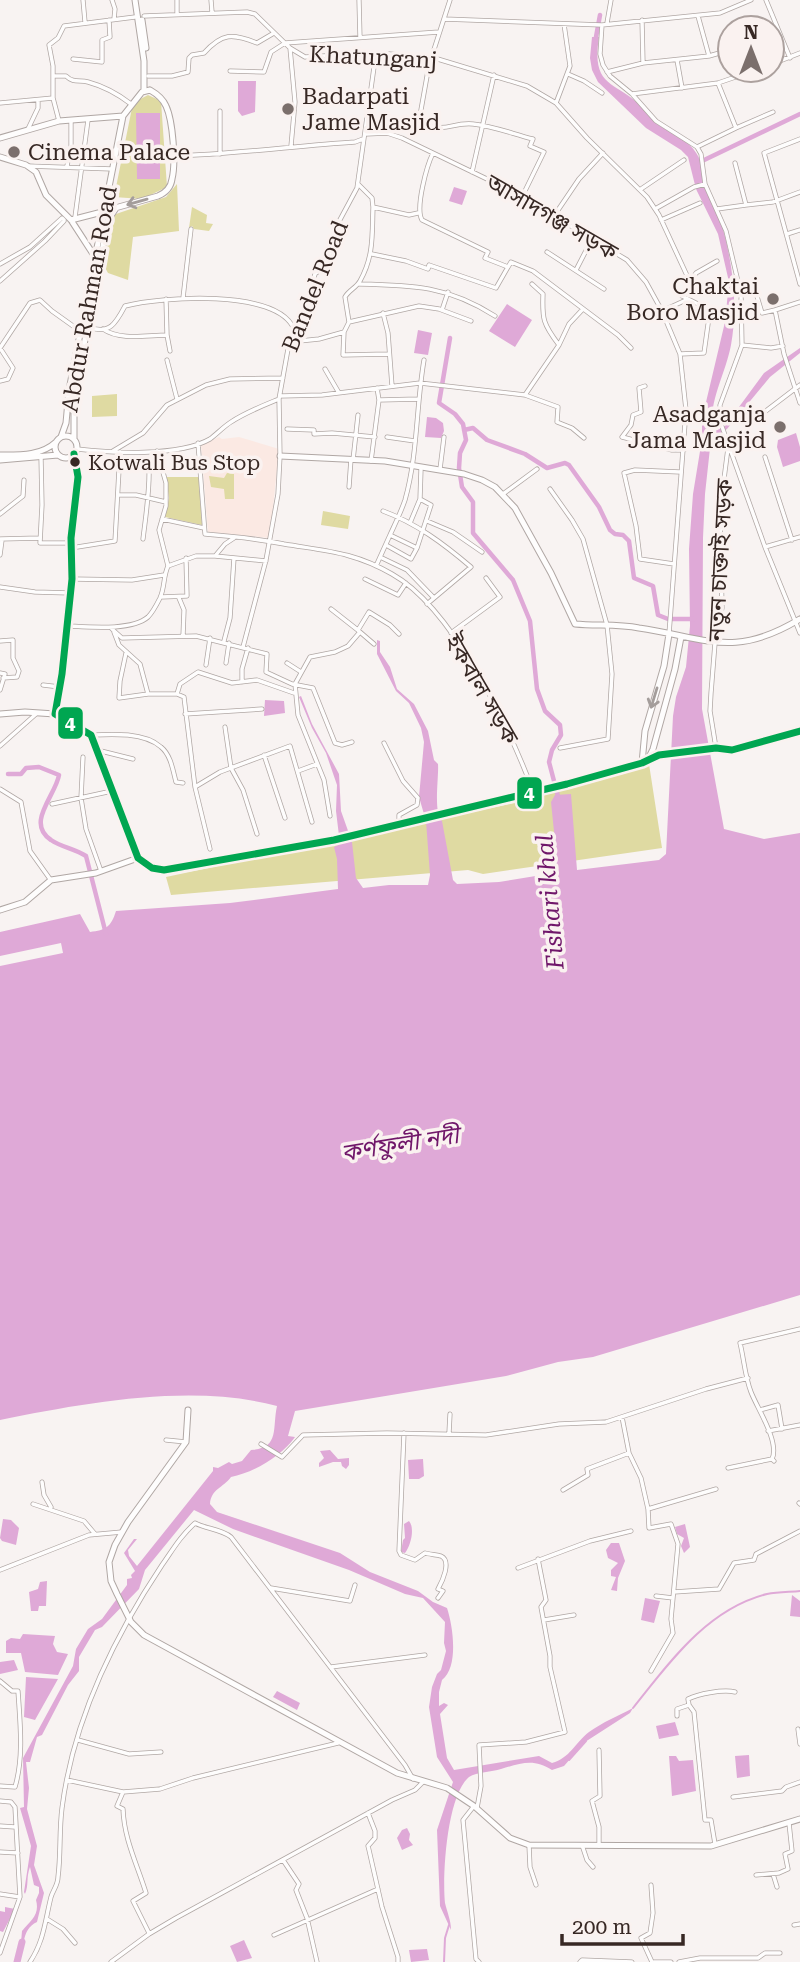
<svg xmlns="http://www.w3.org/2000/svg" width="800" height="1962" viewBox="0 0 800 1962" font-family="'Roboto Serif','Noto Sans Bengali',serif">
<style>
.built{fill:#fbe9e3}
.green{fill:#dfdaa2}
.water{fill:#dfa9d7}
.pier{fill:#f8f3f2}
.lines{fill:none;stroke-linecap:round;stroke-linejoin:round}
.stream{stroke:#dfa9d7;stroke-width:2}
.canal{stroke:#dfa9d7;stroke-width:4.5}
.river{stroke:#dfa9d7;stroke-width:7}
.street-casing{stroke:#b0a7a4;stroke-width:5}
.secondary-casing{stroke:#b0a7a4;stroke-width:7}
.street{stroke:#fefdfd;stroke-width:3.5}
.secondary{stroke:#fefdfd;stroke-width:5}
.bus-1-casing{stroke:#faf2f0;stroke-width:12}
.bus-1{stroke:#00a651;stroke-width:7}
.oneway{stroke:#a49d9b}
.poi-dot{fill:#7b6f6c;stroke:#faf2f0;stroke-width:2.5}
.bus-dot{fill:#372824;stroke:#faf2f0;stroke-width:2.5}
.labels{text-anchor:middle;stroke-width:7;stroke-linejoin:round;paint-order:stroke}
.bus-label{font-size:21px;fill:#372824;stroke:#faf2f0;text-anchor:start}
.street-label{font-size:23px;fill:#372824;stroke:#faf2f0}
.poi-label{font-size:23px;fill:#372824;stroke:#faf2f0;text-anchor:start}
.water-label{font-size:24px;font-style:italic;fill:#70176a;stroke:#faf2f0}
.line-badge{stroke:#faf2f0;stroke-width:2.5}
.badge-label{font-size:19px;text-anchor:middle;font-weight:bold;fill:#fff}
</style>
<rect width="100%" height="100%" fill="#f8f3f2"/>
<path class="built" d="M219 437 222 439 239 437 279 449 270 538 208 532 201 445Z"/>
<path class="green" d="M148 95 161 101 167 187 142 199 114 197 133 103Z
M177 184 179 231 133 237 128 280 108 273 102 262 113 215 166 197Z
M192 207 207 215 206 223 213 224 209 231 194 229 192 226 189 228Z
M117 394V416L92 417V396Z
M227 473 234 474V499H225L224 489 211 487 209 476 224 478Z
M166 477H199L202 525 165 517 169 498Z
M323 511 350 516 348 529 321 525Z
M649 764 662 848 483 874 468 870 171 895 166 877 524 801Z"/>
<path class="water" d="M592 37H599C591 88 614 80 642 107 649 114 652 121 660 126 676 136 692 141 700 160 702 166 701 177 704 185 709 200 719 214 723 229 733 265 738 307 731 345 725 376 709 399 712 432L725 426 764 373 800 348V353L770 377 727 429 711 439 705 494 703 538 702 709 724 829 764 839 800 833V1295L593 1357 558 1362 506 1376 295 1411 288 1436 295 1437C282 1456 253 1473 231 1477 223 1488 211 1489 210 1504L217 1512 340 1553 370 1572 418 1591 433 1602 447 1608C453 1626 459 1667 442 1680L439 1692V1706L444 1703 448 1705 440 1714 447 1758 454 1770 539 1756 552 1763C570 1758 575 1743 589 1732 603 1722 618 1716 633 1708L630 1713 585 1742 564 1766 552 1770C534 1758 521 1763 501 1769 492 1772 477 1772 469 1777 447 1795 442 1876 445 1903 447 1912 451 1920 451 1930L440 1906 437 1830 453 1782 437 1757 429 1707 432 1687 437 1674 441 1670 446 1651 444 1643 445 1622 423 1598 405 1594 349 1570 233 1529 194 1510 145 1570 139 1589 102 1627 95 1630 79 1657V1671L68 1685 42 1735 37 1737 30 1762H26L29 1788 27 1809 37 1846 34 1865 44 1893 37 1922C20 1930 26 1948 18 1962H15L20 1954 22 1931C31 1920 40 1915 36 1900L39 1893V1887L34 1885 30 1867C26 1877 29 1885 25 1894L24 1892 31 1846 20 1808 24 1807 23 1758 73 1666 76 1649 88 1629 102 1619 127 1585V1579L132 1578 131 1575 135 1571 124 1553 134 1539H137L128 1550 129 1556 137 1566 213 1471V1467L218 1468 229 1462 232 1464 242 1461 251 1450C280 1448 272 1429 277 1406 191 1383 86 1403 0 1420V932L80 914 90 932C106 930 111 927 116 911L230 903 338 889 337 859 334 847 340 844 336 811 337 785 326 753 312 728 299 697 301 696 312 724 339 774 341 811 352 842 356 878 363 888 389 885H428L430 875 426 821 419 797 424 742 421 728 409 703 396 691 377 654V640L380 641V652L390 667 397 689 414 704 428 731 434 760 438 764C439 778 433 812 442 821L453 880 457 884 499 882 554 873 556 851 551 802 555 795 571 794 577 870 659 860 666 854 673 716 676 697 686 667 690 626 689 549 693 494 702 439V419L725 322 729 282 718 234 696 189 688 157 681 150 646 128 598 82 592 70 590 58Z
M238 81H256L255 112 242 116 238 111Z
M136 113H160V179H137Z
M454 187 467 191 462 205 449 201Z
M507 304 532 320 515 347 489 331Z
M418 330 432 333 428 355 414 353Z
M427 417 436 418 443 423 444 431 441 438 425 437Z
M796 433 800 447V461L783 467 777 447 778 440Z
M265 700 284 701 285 713 264 716Z
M330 1450 338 1459 349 1458V1465L346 1469 342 1466 341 1462H333L319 1467V1463L324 1458 320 1451Z
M423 1459 424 1476 419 1479H409L408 1460Z
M3 1519 11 1520 19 1528 16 1545 2 1541 0 1538Z
M409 1521C415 1528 411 1545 405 1553L401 1552 403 1540 405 1538 404 1524Z
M685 1524 690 1547 684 1553 681 1546 684 1538 677 1534 675 1527Z
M611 1543H619L625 1561 618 1578 617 1591 611 1590 616 1577 611 1576V1570L618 1563 608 1558 606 1550Z
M47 1581 46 1606H39L38 1611H31L29 1592 38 1589 40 1582Z
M792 1595 800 1601V1617L790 1616Z
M645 1598 660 1601 654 1623 641 1620Z
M23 1634 55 1636 53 1644 57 1652 68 1654 58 1675 25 1672 21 1653H6V1641L11 1638 20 1639Z
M14 1660 18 1670 0 1674V1662Z
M26 1677 58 1679 35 1720 24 1717Z
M277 1691 300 1703 297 1710 273 1697Z
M675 1722 679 1735 659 1739 656 1726Z
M749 1755 750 1776 737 1778 735 1756Z
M669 1756H676L679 1761 693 1760 696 1791 672 1796Z
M407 1828 410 1834 409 1840 413 1845 402 1850 397 1838 402 1830Z
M5 1907 15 1909 3 1932 0 1931V1911L5 1912Z
M244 1940 252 1958 237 1962 230 1946Z
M427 1949 429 1960 411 1962 409 1950Z"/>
<path class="pier" d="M61 943 63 953 0 966V956Z"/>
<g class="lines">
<path class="stream" d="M633 1708C669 1663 707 1609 767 1594 778 1592 790 1592 800 1591
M569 1760 586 1741
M444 1962 445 1938 449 1925"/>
<path class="canal" d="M596 37 600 15
M700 162 800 114
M450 338 439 403 455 414 463 424 466 440 460 453 459 468 462 487 473 502V533L513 580 530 621 537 689 545 711 560 725 561 735 552 750 549 762 559 800
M464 430 473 428 487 440 525 454 547 468 565 463 569 465 599 507 610 530 615 534 623 535 629 541 634 578 653 586 658 615 668 619H694
M8 774H21L26 768 39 767 59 775C56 795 25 823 51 840 61 847 75 849 86 856L106 934"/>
<path class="river" d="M17 1962 22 1942"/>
<defs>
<path id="street" d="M83 0 85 22
M112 0 115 9 114 19
M177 0V13
M211 0 212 12
M359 0 360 38
M450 0 429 65 419 121C447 135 449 122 473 124 493 126 513 134 533 139L530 146 544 152 522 197
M766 0 790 58
M144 16 247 12 255 14 290 48 305 57 376 53 431 57 527 86 556 103 587 138 647 197 659 215 690 282 725 294H741L726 231 705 184 701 154 697 147 656 121 632 94 610 76 603 65 600 54 602 25
M698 16 709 56
M444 19 602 25 720 13 751 0
M642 20 643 63 709 56 730 50
M607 23 611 0
M290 48 295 102 291 146
M73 59 102 62V40L110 37 109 20
M677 60 682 88
M772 64 800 53
M230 71 264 72 271 52 285 43 439 32
M607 72 643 63
M568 74 584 81 602 93
M53 76H66C73 83 79 80 88 82 103 86 118 94 131 104
M148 76H172L188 72 189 58 192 55 204 53C222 33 232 33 257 43L274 33
M718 83 736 128 773 112
M632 94 718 83 756 70
M0 103 53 98
M556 103 570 66 564 24
M220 111V154
M59 121 53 98V66L49 45 58 38 64 26 135 17
M28 129 38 108V101
M367 134 387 133 402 138 518 194 627 260 646 282 662 311 680 354 686 410 669 634
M800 139 764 153 800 284
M697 147 736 128
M433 153C427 165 415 208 422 220L488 252 485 258 508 267 511 262 533 271 618 335 631 348
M174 156C235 154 295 146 355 142L363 139
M735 163 746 205 773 202 800 192
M28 166 112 169
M67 166 71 146V120
M472 172 494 75
M358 184 372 198 373 207
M641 189 684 160
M655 209 694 187 705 184
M717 209 746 205
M554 216 579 179 603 153
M75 217 88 120
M661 220 700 203
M787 234 800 230
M547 252 604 289
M372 254 406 261 428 269 429 265 496 288 508 267
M717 261 696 273 682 296 710 310 721 312
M0 264 30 247 62 218 64 220
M576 270 592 239
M0 281 45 241 64 221
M359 284C413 285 448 286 495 316
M532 284 543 294C542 319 543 324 559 345
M183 298 191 229
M800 302 775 310 784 354 800 403
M442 310 448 292
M775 310 762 313 756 293 741 294 742 345 720 405V421L765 547 800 633
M662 311 686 300
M383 313 388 333 392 386
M349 322 345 297C349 290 356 288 360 281 374 256 372 235 373 207L409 215 418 213
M88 327C110 335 116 323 125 306 160 297 277 288 294 329
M103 329C120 341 148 335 167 335L166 299
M344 332 343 355 388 354
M167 335 170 351
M290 342 319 339 344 332 349 322 419 306 439 309 471 321
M742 345 771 348 783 346
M680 354 704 353 710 310
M167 360 177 399
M325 369 339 393
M0 381 8 379 13 368 0 348 30 303 40 300 52 311 80 331
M645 386 639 388 641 412 633 415 631 425 622 437 672 450H684
M525 395 559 345 569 324 583 309
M280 396 322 395 420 383 525 395 558 407 557 422 572 428 584 438
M379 400 419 399
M287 429 314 430V434L332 433 375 437
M387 437 415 441
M198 443 205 534C231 536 258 539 284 544 326 551 354 552 392 574 453 608 509 727 533 791
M729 446 758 417 800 385
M77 449C111 453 179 457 210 439 217 434 223 427 231 422 246 412 262 406 279 399
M113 451 143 433 167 405 206 385 230 379 283 378
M157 451 166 483V506L159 530 168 566
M41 457 42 505 40 543H71
M765 457 792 540
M353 460 358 415
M371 461 379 400 377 388
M440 469 444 437
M349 487 351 459
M550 489 572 520 583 539 607 625 612 674 608 739 560 748
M503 494 537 469
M119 495H136L166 502
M383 511C416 523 444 544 471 567L427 604
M0 514 23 496 24 480
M162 519 204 528
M427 521 453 532 482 552
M410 523 420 499
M390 535C395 524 401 512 405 500 418 454 416 406 424 360
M0 539 40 538
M143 539C146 514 150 490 149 466L159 457
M386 545 411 559 417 548
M765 547 800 537
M71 548 115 541 120 452
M0 555 2 540
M215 556 266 561
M380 557 407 570 434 598
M674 564 640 559 636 526 624 473 635 470 680 472
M376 566 390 535 417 548 431 505 420 499 421 469
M72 579 132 580 164 575
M365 579 398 595 406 583
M0 587 35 592 70 593
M161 597 187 596 186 558
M179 598 184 610 183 636
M331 609 359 631
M68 626C89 627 132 631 148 617 153 612 157 604 160 598 165 587 163 577 168 566L196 556H215L225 544 234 538
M112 629 122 638 196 636 267 654 266 672 292 684 313 688 335 743 342 745 352 742
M358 630 369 612 390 625 399 634
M114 632 119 645 140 664 148 694H177L184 697 195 787 220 772 290 746 312 822
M451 633 500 597 486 578
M0 641 13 640V658L19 671 17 677 3 678
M224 641 230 618 234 558
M243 647 266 560 278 494 280 456 279 399 288 349 294 329 305 308 315 274 326 265 332 248 335 229 357 188 376 53
M126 653 120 681 119 698 148 694
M226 663 229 643
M287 663 301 672
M206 665 210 638
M0 673 5 674 0 690
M242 682V669L248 648
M43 685 60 687
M177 694 180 684 198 672 232 683 257 680 294 693
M185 714 262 709
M225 727 231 768 243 790 257 834
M91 735C111 734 144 732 161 747 171 755 173 771 176 782L183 783
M384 743 403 781 418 798 417 805 399 815V825
M0 746 36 714
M97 750 133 759
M264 755 285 818
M83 757 81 798 86 829 101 871
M649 759 659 755 716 748 710 711 711 693 715 643 722 608 720 510 728 448
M298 771 317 764
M195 787 210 849
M0 789 21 802 30 851 50 879
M52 804 112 791
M330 816 324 780 298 715 295 684 310 657 335 652 348 646 360 632 374 644
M760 1410 778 1405 782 1429
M622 1417 629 1453 641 1478 648 1509 649 1528 671 1524 678 1544 673 1598
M768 1431 800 1425
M404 1433 399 1551 401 1555 415 1560 425 1553C428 1554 439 1555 441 1556 452 1561 442 1582 438 1589L443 1591 438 1598
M449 1433 450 1414
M166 1440 186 1442
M261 1444 282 1457 303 1435 387 1433 486 1435 559 1424 606 1422 706 1389 748 1378
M774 1461 772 1459C780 1442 757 1408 751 1392 745 1377 744 1359 740 1343L800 1329
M728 1468 772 1459
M42 1482 44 1495 51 1507
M563 1490 588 1475 587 1469 629 1453
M799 1503 800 1504
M33 1504 84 1521 95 1534
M648 1509 716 1489
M518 1568 590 1541 631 1531
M0 1570 89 1535 122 1532
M271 1588 350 1601 355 1585
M674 1592 719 1589 734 1563 754 1560 756 1554 800 1531
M544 1620 574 1615
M331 1667 425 1655
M651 1671 673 1633 671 1619 673 1598 656 1596
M0 1681 12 1691H18C20 1722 24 1757 15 1787L0 1786
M677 1716V1709L689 1705
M798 1729 800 1744
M78 1740 129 1754 161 1752
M67 1780 123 1792 117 1806 123 1809C124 1839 137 1864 146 1893L133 1901 149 1933
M123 1792 160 1789 193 1778 338 1743
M733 1797 782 1791 786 1787 800 1782
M0 1801 11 1802 15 1807 20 1897 0 1953
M474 1806 463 1820 476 1959 479 1962
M477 1808 481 1786 479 1745 526 1742 565 1732 550 1667V1656L541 1607 546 1600 538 1559
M368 1813 375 1831V1838L368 1846 369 1850 382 1907 398 1957V1962
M0 1826 15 1827
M715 1844 711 1820H705L694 1712 689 1705 688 1699C698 1694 723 1689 735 1692
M529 1845 530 1867 536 1885
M582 1845 587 1860 593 1867
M599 1846V1827L592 1801 600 1796 599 1750
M0 1852 18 1853
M283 1860 299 1884 296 1890 307 1918 317 1962
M773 1874 777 1887
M756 1875 779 1873 788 1869 785 1854 792 1851 789 1823
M651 1885 653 1913 650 1933 641 1938 652 1962
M0 1894 20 1897
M47 1919 63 1929 75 1943
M794 1925 800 1924
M274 1935 378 1889
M30 1962C44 1941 45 1921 51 1897 53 1890 58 1885 58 1877 61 1854 59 1831 62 1808 73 1721 114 1637 162 1565 174 1548 179 1538 195 1523 206 1529 221 1529 231 1537L405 1765 413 1779
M111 1962 149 1934 176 1918 392 1800 415 1790 423 1782
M580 1962 582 1960 632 1962
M654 1962H671
M679 1962 700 1958H758L765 1953H780"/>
<path id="secondary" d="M135 0 144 61V90
M142 20 146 48
M0 138 59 121 123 116
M0 157 26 165 36 172 46 195 71 220 95 257
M115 208 158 196C165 193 171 187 172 179 176 163 173 121 166 106 163 99 157 94 150 90
M71 220 106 211
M55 447a11 11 0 1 1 22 0a11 11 0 1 1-22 0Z
M61 437 66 423 69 390 123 116 142 92 150 90
M74 439V397L108 220 116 208
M74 454 78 477 71 538 72 579 62 674 55 714 91 735 138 858 152 868 164 870 334 840 454 812 642 763 648 759 653 749 675 669 681 637
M0 455C20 455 41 456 56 442
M280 456 385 461 464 474 482 480 495 487 515 508 551 573 575 624C596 626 618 624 639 628 707 638 734 659 800 619
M0 460 58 455
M0 714 25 712 55 714
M716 748 732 750 800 731
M642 763 645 731 664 666 669 634
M0 910 25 902 51 880 96 873 138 858
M188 1410 186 1442 128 1522 115 1545 109 1562 111 1581 117 1594 131 1622 144 1635 397 1773 447 1788 474 1806 510 1838 529 1845 711 1846 800 1819"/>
</defs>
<use href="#street" class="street-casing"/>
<use href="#secondary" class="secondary-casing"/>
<use href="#street" class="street"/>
<use href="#secondary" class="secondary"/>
<defs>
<path id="bus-1" d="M74 454 78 477 71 538 72 579 62 674 55 714 91 735 138 858 152 868 164 870 334 840 567 784 642 763 659 755 716 748 732 750 800 731"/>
</defs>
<use href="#bus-1" class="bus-1-casing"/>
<use href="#bus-1" class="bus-1"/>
</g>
<defs><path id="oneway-shaft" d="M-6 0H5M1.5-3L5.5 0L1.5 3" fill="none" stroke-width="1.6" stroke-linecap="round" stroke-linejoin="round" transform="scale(1.75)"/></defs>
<g class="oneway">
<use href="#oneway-shaft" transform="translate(137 202) rotate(164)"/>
<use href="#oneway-shaft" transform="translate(654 698) rotate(107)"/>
</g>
<g class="poi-dot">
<circle cx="288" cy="109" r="7"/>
<circle cx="14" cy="152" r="7"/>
<circle cx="773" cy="299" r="7"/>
<circle cx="780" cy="427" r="7"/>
</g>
<circle class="bus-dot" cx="75" cy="462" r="6"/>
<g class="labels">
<g class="bus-label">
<text x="88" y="470">Kotwali Bus Stop</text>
</g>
<g class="street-label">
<text transform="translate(373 57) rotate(3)" y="8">Khatunganj</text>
<text transform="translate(552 217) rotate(30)" y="8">আসাদগঞ্জ সড়ক</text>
<text transform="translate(315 286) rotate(-68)" y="8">Bandel Road</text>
<text transform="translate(89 299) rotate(-80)" y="8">Abdur Rahman Road</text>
<text transform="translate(720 560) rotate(-87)" y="8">নতুন চাক্তাই সড়ক</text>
<text transform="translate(482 689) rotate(60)" y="8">ইকবাল সড়ক</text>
</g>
<g class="poi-label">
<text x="302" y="104">Badarpati<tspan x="302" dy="26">Jame Masjid</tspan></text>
<text x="28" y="160">Cinema Palace</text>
<text x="759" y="294" text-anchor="end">Chaktai<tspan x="759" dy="26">Boro Masjid</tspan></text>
<text x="766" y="422" text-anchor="end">Asadganja<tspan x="766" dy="26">Jama Masjid</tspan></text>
</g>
<g class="water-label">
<text transform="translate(550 902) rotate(-95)" y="8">Fishari khal</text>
<text transform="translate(400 1144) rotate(-9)" y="8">কর্ণফুলী নদী</text>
</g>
</g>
<g class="line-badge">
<rect x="57" y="706" width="27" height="34" rx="7" fill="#00a651"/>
<rect x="516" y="776" width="27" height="34" rx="7" fill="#00a651"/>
</g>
<g class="badge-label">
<text x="70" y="730">4</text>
<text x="529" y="800">4</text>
</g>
<g transform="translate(751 49)"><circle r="33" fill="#faf2f0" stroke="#aca19e" stroke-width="2"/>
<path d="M0-5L12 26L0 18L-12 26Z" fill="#7b6f6c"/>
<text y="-10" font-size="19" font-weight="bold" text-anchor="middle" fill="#372824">N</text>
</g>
<path d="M562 1934v10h121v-10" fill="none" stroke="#372824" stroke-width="3.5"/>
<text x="572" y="1934" font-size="21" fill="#372824" stroke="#faf2f0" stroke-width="5" paint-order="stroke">200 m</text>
</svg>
